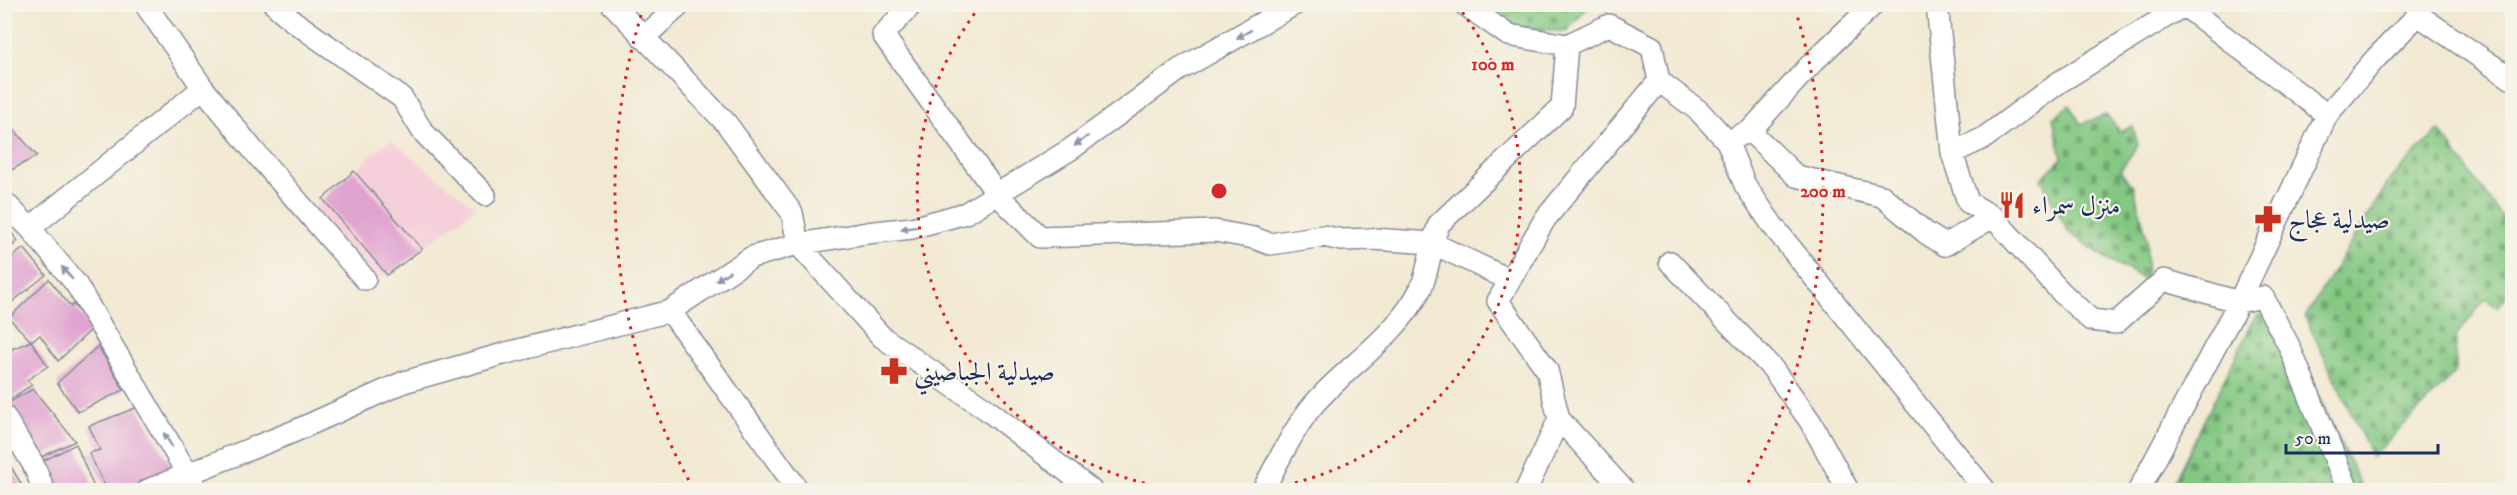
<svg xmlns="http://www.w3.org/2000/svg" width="2517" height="495" viewBox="0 0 2517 495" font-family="'IM FELL DW Pica',Amiri,serif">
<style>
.built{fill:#f5cfda}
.cemetery{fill:url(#cemetery-stones);stroke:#507c70;stroke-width:1.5}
.building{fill:#e0a2d0}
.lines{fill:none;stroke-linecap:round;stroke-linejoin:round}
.minor-casing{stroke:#868c98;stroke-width:24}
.minor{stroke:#fff;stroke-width:21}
.oneway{fill:#8d97ae}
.ring{fill:none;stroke:#d62828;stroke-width:3;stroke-dasharray:3 6}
.labels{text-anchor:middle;stroke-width:4.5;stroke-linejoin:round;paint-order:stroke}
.poi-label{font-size:26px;fill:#1b2f5e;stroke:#f7f3e8;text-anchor:start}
.centre{fill:#d62828;stroke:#f7f3e8;stroke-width:3}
.ring-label{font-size:18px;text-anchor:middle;font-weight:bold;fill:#d62828;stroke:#f7f3e8;stroke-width:4.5;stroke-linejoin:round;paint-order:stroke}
</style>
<defs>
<pattern id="cemetery-stones" width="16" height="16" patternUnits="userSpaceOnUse" patternTransform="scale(1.5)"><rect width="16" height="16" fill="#84c882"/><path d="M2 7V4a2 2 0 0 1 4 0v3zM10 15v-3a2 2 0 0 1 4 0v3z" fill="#6ba36e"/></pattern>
</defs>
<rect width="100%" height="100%" fill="#f7f3e8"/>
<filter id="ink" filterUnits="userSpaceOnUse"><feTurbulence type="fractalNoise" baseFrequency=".0167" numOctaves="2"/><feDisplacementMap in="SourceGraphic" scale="12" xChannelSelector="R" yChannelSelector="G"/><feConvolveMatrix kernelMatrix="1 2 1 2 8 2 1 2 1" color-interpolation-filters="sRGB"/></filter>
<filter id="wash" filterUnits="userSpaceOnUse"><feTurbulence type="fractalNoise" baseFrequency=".008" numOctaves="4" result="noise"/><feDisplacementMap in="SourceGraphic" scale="24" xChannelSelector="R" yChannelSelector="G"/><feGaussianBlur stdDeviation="1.35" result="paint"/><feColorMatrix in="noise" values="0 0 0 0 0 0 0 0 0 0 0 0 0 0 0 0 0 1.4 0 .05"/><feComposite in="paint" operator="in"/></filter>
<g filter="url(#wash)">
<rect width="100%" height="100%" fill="#f2e9d3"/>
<path class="built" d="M390 139 476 208 380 280 364 274 312 209Z"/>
<path class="cemetery" d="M1483 5H1590L1566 32 1513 26Z
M2069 105 2081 124 2106 115 2120 131 2133 127 2138 145 2120 170 2134 187 2147 239 2146 280 2106 258 2068 232 2041 179 2062 158 2053 118Z
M2439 130 2512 231V290L2497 307 2485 299 2456 337 2455 373 2372 457 2305 317 2391 178Z
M2277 309 2363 490H2170L2255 317Z"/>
<g id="blocks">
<path class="building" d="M4 118 37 156 4 174Z
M354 171 422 249 387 275 323 199Z
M4 223 18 241 4 253Z
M24 248 46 275 11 303 4 296V263Z
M49 279 71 307 73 304 92 329 58 361 40 335 31 341 9 318Z
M4 337 12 349 31 341 48 366 27 380 32 385 6 402Z
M98 346 124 390 78 412 57 383Z
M33 389 75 441 33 461 4 413V405Z
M138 407 173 469 124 490H107L89 453 100 450 89 426Z
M76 444 95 490H50L35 465Z
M4 455 23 487 25 490H4Z"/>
</g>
</g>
<g filter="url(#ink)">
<use href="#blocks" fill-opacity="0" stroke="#868c98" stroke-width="1.5"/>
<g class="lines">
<defs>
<path id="minor" d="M145 4 203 88 253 150 365 279
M274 4 293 21 402 98 423 132 485 195
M612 4 726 123 792 213 798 244 882 337 986 409 1091 490
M912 4 883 35 997 194 1040 237 1215 231 1254 238 1270 244 1323 236 1342 240 1373 239 1432 243 1510 280
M1464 4 1508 35 1567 45 1609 25 1652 47 1659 81
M1937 4 1952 153 1968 202 1993 217 2061 292 2091 320 2116 323 2164 280 2239 302 2263 297 2289 346 2348 490
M2182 4 2327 115
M2418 15 2512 79
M643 38 681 4
M1659 81 1699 111 1727 141 1745 185 1773 226 1985 490
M1750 131 1796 176 1882 196 1926 233 1945 245 1993 217
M1738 136 1750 131 1813 62 1874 4
M1952 153 1984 138 2058 83 2183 6
M4 202 30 228 76 284 197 490
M30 228 203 88
M1670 262 1772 368 1810 421 1848 490
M670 311 798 490
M4 416 33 464 44 490
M1559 419 1624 490
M148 490 295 431 404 382 503 354 670 311 752 257 798 244 867 233 912 228 966 213 1071 149 1179 70 1295 4
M1263 490C1277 464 1295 426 1314 404 1348 365 1396 337 1420 290 1428 275 1431 243 1439 224L1562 107 1567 45
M1526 490 1559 419 1547 370 1498 301 1545 219 1659 81
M2139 490 2239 302 2327 115 2376 58 2418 15 2421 4"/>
</defs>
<use href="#minor" class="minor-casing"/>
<use href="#minor" class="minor"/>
</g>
<defs><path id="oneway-solid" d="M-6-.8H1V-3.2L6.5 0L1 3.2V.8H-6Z" transform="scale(1.5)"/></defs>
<g class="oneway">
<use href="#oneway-solid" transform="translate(1244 34) rotate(151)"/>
<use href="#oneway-solid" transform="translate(1081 141) rotate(144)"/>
<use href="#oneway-solid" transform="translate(909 228) rotate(171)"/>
<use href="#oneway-solid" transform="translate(67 273) rotate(-130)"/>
<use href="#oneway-solid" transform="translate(723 276) rotate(147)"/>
<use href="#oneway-solid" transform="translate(168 440) rotate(-121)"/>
</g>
</g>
<g class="ring">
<path d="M1180 490A302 302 0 0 1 981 5M1457 5A302 302 0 0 1 1258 490"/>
<path d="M693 488A604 604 0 0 1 643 9M1795 9A604 604 0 0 1 1745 488"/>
</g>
<defs>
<symbol id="restaurant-bare" viewBox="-9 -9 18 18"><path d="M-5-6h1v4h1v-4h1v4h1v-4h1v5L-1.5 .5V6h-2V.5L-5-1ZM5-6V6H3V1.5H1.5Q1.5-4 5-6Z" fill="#c8321e" stroke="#f7f3e8" stroke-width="2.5" paint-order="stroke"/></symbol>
<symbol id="pharmacy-bare" viewBox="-9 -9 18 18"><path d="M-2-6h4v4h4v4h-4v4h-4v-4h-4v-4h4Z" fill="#c8321e" stroke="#f7f3e8" stroke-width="2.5" paint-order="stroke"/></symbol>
</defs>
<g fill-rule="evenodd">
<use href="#restaurant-bare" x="1993" y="186" width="38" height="38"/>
<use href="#pharmacy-bare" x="2249" y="200" width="38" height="38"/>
<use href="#pharmacy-bare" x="875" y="352" width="38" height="38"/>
</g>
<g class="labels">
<g class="poi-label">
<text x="2032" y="214">منزل سمراء</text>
<text x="2288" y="228">صيدلية عجاج</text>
<text x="914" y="380">صيدلية الجباصيني</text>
</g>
</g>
<circle cx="1219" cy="191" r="9" class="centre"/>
<g class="ring-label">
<text x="1493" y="70">100 m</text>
<text x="1823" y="197">200 m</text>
</g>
<rect width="2517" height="495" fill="none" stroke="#f7f3e8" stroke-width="24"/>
<path d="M2286 444v9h152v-9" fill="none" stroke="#1b2f5e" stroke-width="3"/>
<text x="2295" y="444" font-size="18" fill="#1b2f5e" stroke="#f7f3e8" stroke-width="4.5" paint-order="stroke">50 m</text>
</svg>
